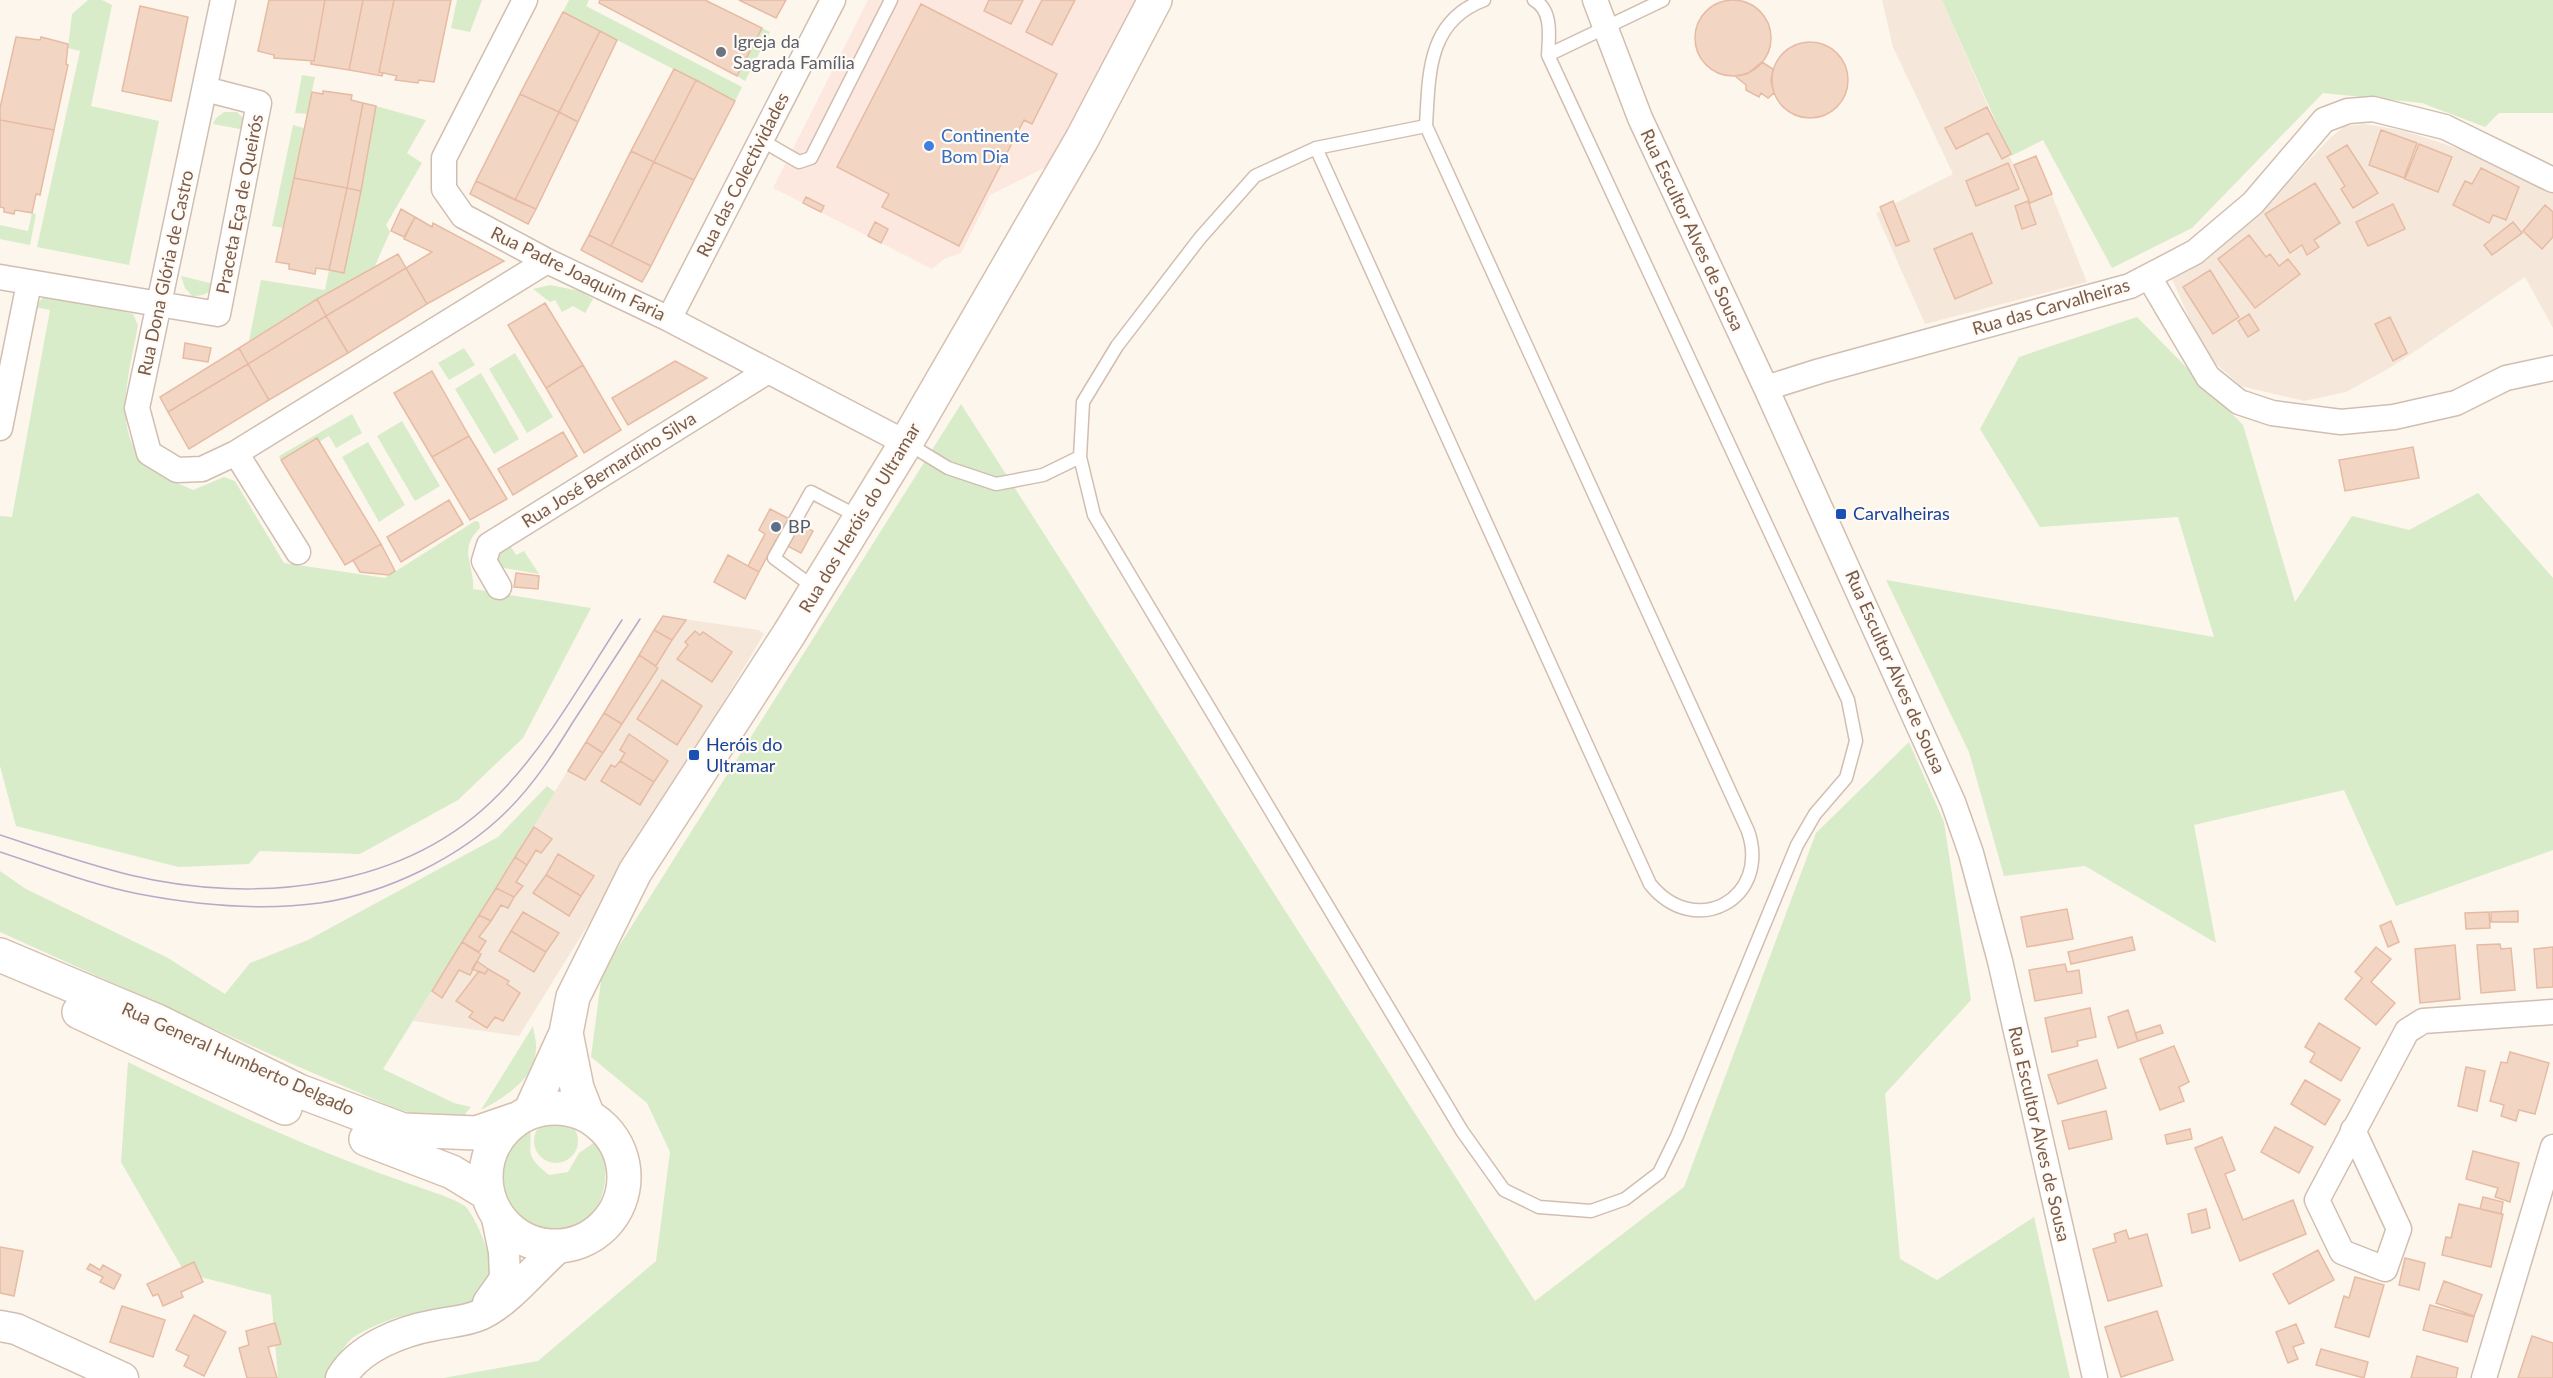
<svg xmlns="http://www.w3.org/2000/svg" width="2553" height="1378" viewBox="0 0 2553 1378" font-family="Lato,sans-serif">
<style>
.residential{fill:#f5e8da}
.commercial{fill:#fde8e0}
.green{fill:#d8ecc9}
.building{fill:#f3d5c3;stroke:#e6bba3;stroke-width:1.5}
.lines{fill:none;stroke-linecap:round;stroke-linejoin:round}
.service-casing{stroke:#d1beb0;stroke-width:15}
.minor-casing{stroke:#d1beb0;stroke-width:27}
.tertiary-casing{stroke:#d1beb0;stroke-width:33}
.secondary-casing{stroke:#d6c0b0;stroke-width:36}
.service{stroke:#fff;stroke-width:12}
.minor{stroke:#fff;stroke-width:24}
.tertiary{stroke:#fff;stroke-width:30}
.secondary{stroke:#fff;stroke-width:33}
.tram{stroke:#b9a8c9;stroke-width:1.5}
.worship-dot{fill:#6b7280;stroke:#fffaf3;stroke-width:2}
.shop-dot{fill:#3f7fe0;stroke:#fffaf3;stroke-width:2}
.transit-dot{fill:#1a4fb4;stroke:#fffaf3;stroke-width:2}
.service-dot{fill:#5c6f8a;stroke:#fffaf3;stroke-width:2}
.labels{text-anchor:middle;stroke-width:4.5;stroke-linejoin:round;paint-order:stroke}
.worship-label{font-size:18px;fill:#5b616d;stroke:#fffaf3;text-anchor:start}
.shop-label{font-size:18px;fill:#366cbe;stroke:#fffaf3;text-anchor:start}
.street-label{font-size:18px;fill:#7a5c4d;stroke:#fffaf3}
.transit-label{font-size:18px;fill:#164399;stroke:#fffaf3;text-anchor:start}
.service-label{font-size:18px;fill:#4e5e75;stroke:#fffaf3;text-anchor:start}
</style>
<rect width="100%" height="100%" fill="#fdf6ec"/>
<path class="residential" d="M1882 0H1942L2013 164 2036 156 2087 282 1925 324 1876 213 1953 174 1893 47Z
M2365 124 2405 131 2462 150 2553 193V328L2525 277 2393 366 2346 392 2304 401 2241 386 2205 354 2172 279 2207 260 2253 220 2330 138 2345 126Z
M663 616 759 630 764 634 653 820 519 1036 413 1021Z"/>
<path class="commercial" d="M868 0H1135L1052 164 990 195 961 253 944 259 932 269 773 188Z"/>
<path class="green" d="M88 0H102L112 5 91 106 159 121 129 265 37 247 80 51 68 48 72 14Z
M457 0H482L470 32 451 28Z
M569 0H589L586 6 742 87 735 101 563 12Z
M1942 0H2553V113H2499L2485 127 2422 103 2323 93 2192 228 2112 268 2043 140 2011 156Z
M762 28 770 32 745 81 737 76Z
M302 75 315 77 307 114 295 113Z
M376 106 426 120 407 153 422 163 386 225 390 232 374 268 249 341 261 280 325 290 329 270 344 272Z
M224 112H237L242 117 245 130 213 124 216 118Z
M293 125 304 128 284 228 272 226Z
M32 213 36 214 30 245 0 239V225L28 231Z
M181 276 214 284C209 294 204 296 192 296L185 288Z
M550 285 580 291 593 299 585 313 573 306 562 312 555 300 550 302 533 289Z
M55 295 133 314 138 325C129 378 105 443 163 477 172 482 183 485 193 490L224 477 235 481 284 563 385 578 475 521 479 522 480 528C457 550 475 565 473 589L591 608 523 738 458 800 360 854 260 851 249 864 179 867 16 826 0 766V516L12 517 50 310 35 307 44 296Z
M2137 317 2243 425 2295 602 2352 516 2409 530 2478 493 2553 578V850L2396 906 2344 790 2194 825 2216 943 2085 866 2004 876 1969 752 1886 580 2214 637 2178 517 2040 527 1980 429 2019 357Z
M464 348 475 365 449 380 438 363Z
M515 353 553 417 527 433 489 369Z
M481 373 519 439 494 454 455 389Z
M961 404 1535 1301 1684 1187 1816 833 1909 742 1944 822 1971 1000 1885 1094 1900 1259 1937 1280 2034 1217 2070 1378H443L538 1361 656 1261 670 1152 647 1103 591 1057 602 973Z
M352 414 362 433 336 448 329 436 319 442 316 438 281 460 279 456Z
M402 421 440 486 415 501 377 436Z
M368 442 405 505 379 522 342 457Z
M508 542 516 555 524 551 539 574 498 567 497 554Z
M547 786 555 792 383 1069 454 1103 471 1107 461 1119 439 1121 397 1109 292 1064 0 932V871L26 889 168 958 225 994 250 963 308 940 498 837Z
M533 1026C534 1034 537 1043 536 1050 534 1080 505 1097 481 1110Z
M128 1062C217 1106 305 1147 399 1180 411 1185 458 1199 466 1207 477 1220 498 1267 489 1283 469 1318 428 1309 395 1318 383 1322 364 1330 354 1337 344 1344 332 1367 325 1378H278L271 1295 185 1273 121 1162Z
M534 1141a22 22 0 1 1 44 0a22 22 0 1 1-44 0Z
M529 1123C535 1152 520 1152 549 1175L568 1172 579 1153 598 1140C600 1147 605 1155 606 1161 607 1167 605 1174 605 1180 600 1247 509 1246 502 1181 499 1154 510 1140 529 1123Z"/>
<path class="building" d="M1695 38a38 38 0 1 1 76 0a38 38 0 1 1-76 0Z
M269 0H325L314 61 274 58V55L258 51Z
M325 0H363L349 70 311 64V61H314Z
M363 0H394L379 72 383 73 382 76 349 70Z
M394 0H451L434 82 419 80 418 83 395 80 397 76 379 72Z
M600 0H705L762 28 737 76 599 3Z
M739 0H786L776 18Z
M989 0H1023L1011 24 984 11Z
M1042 0H1075L1052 45 1026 32Z
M921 4 1057 74 1032 124 1024 120 959 246 882 207 889 194 837 167Z
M140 6 188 17 171 101 122 91Z
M563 12 600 31 559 112 520 94Z
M600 31 617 40 578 122 559 112Z
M16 37 40 40 41 37 68 44 66 64 68 65 54 130 0 120V108Z
M1772 80a38 38 0 1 1 76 0a38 38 0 1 1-76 0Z
M1762 62 1773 69 1771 81 1774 93 1768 98 1761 93 1759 97 1746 90V85L1735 76 1747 74Z
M674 69 696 80 654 162 631 151Z
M696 80 735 101 694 180 654 162Z
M323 91 352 95 351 100 363 103 347 188 294 178 312 92 323 94Z
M520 94 559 112 515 200 476 181Z
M363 103 376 106 361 191 347 188Z
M1987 107 2011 154 2002 159 1988 133 1956 149 1945 128Z
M559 112 578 122 536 209 515 200Z
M0 120 54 130 40 195 36 194 32 213 15 210 14 214 4 212V208L0 207Z
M2381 130 2417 143 2404 178 2369 165Z
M2419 144 2452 157 2438 192 2405 179Z
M2347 145 2378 193 2353 208 2341 189 2345 186 2327 157Z
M631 151 654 162 611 246 589 235Z
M2036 156 2052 194 2030 203 2014 165Z
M654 162 694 180 651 266 611 246Z
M2008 163 2019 189 1976 206 1966 181Z
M2481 168 2519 187 2506 220 2493 215 2489 223 2453 205 2465 181 2472 184Z
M294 178 347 188 329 270 316 268 315 274 289 269V264L276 262Z
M476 181 536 209 528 224 470 194Z
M2315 183 2340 223 2314 240 2319 247 2307 255 2302 245 2290 253 2265 214Z
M347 188 361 191 344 273 329 270Z
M806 197 824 206 821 212 803 203Z
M1893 201 1909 241 1896 246 1880 207Z
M2028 201 2036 224 2022 229 2015 206Z
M2393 204 2405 229 2368 246 2356 222Z
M2545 205 2553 212V237L2542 249 2523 231Z
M401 209 415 217 404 237 391 231Z
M415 217 432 227 433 223 504 261 427 304 406 268 432 252 404 239Z
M875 222 888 229 881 243 868 236Z
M2513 222 2522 233 2492 255 2484 245Z
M1972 233 1992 283 1955 299 1934 249Z
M589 235 651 266 642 282 581 250Z
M2249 235 2266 257 2270 254 2279 266 2288 259 2300 274 2255 308 2218 259Z
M398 254 406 268 326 316 317 299Z
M406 268 427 304 348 353 326 316Z
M2210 270 2239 317 2213 334 2183 287Z
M317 299 326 316 248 364 239 348Z
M545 303 583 365 546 388 508 325Z
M2249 314 2259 330 2248 337 2238 321Z
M326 316 348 353 269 400 248 364Z
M2390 317 2407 353 2393 361 2375 324Z
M185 343 211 348 208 362 183 358Z
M239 348 248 364 168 412 160 397Z
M675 361 707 378 628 425 612 398Z
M248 364 269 400 189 449 168 412Z
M583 365 621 430 584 453 546 388Z
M432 371 469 436 432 457 394 393Z
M563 432 577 456 513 495 498 469Z
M469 436 507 499 470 520 432 457Z
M317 438 381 544 345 565 281 460Z
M2413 447 2419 478 2345 491 2339 460Z
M449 500 463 524 401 562 387 537Z
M770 509 813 531 801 553 776 540 759 572 748 566 765 534 759 530Z
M381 544 395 571 389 575 360 572 353 560Z
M728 555 759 572 745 599 714 582Z
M516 573 539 576 538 589 514 587Z
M663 616 686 620 672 640 654 630Z
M654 630 672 640 656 666 639 655Z
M695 631 700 635 703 632 732 652 712 682 677 659 688 645 685 642Z
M639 655 658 668 622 724 604 713Z
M662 680 702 706 677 745 637 719Z
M604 713 622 724 603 753 586 742Z
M629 734 668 761 654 782 620 761 625 753 620 750Z
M586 742 603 753 585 780 568 771Z
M620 761 654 782 640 805 601 781 611 765 615 767Z
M534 827 552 839 541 853 536 850 527 865 515 857Z
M558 854 594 876 581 896 546 875Z
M515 857 527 865 516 882 523 886 514 897 496 888Z
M546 875 581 896 569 916 533 893Z
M496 888 514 897 508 908 501 905 491 921 479 915Z
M2067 909 2073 939 2027 947 2021 917Z
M2518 911V922H2491V912Z
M523 912 559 933 546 952 511 931Z
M2489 912 2490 928 2466 929 2465 913Z
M479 915 491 921 479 937 486 941 479 952 462 942Z
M2391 921 2399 942 2388 947 2380 926Z
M511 931 546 952 534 972 499 951Z
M2132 937 2135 950 2071 964 2068 952Z
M462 942 481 954 470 975 459 970 442 998 432 991Z
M2500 944 2501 949 2511 948 2515 990 2481 993 2477 945Z
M2455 945 2460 999 2420 1003 2415 949Z
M2376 947 2391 959 2371 982 2395 1003 2376 1025 2345 999 2362 978 2355 972Z
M2553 947V987L2537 988 2534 949Z
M477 961 488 969 485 974 472 969Z
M2065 964 2067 972 2079 970 2082 993 2035 1001 2029 970Z
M488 969 509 981 507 984 520 993 503 1021 495 1017 487 1028 469 1017 473 1012 456 1001 479 971 485 974Z
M2090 1008 2096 1037 2077 1041 2078 1046 2052 1052 2045 1018Z
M2128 1010 2138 1041 2118 1048 2108 1017Z
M2319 1023 2360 1048 2341 1081 2310 1062 2315 1053 2305 1047Z
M2160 1025 2163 1033 2138 1041 2135 1033Z
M2174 1046 2189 1082 2179 1087 2184 1101 2160 1110 2140 1059Z
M2510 1052 2549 1063 2535 1114 2519 1110 2516 1121 2501 1116 2504 1105 2490 1101 2501 1062 2507 1063Z
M2097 1060 2106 1088 2058 1104 2048 1075Z
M2466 1067 2485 1071 2477 1111 2458 1106Z
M2305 1080 2340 1100 2325 1125 2291 1104Z
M2106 1111 2112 1139 2069 1149 2062 1121Z
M2275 1127 2313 1147 2299 1173 2261 1152Z
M2190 1129 2192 1139 2167 1144 2165 1135Z
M2222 1137 2235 1170 2225 1174 2243 1220 2293 1200 2306 1234 2240 1261 2195 1148Z
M2473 1151 2519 1163 2510 1202 2495 1197 2498 1188 2466 1179Z
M2483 1197 2503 1202 2501 1214 2480 1209Z
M2459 1204 2503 1214 2491 1267 2442 1255 2446 1237 2451 1238Z
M2206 1209 2210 1228 2192 1233 2188 1214Z
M2126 1230 2129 1239 2147 1234 2162 1286 2108 1301 2093 1249 2116 1242 2114 1234Z
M0 1247 23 1251 14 1296 0 1293Z
M2318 1250 2334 1280 2289 1304 2273 1274Z
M2405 1258 2425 1263 2419 1290 2399 1285Z
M194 1262 203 1282 181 1292 183 1297 163 1306 158 1294 153 1296 147 1284Z
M90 1264 100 1270 103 1265 121 1275 114 1289 100 1282 103 1277 87 1269Z
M2355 1277 2384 1285 2369 1337 2335 1327 2344 1296 2349 1298Z
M2444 1281 2482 1295 2474 1316 2436 1303Z
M2430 1305 2474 1317 2467 1342 2423 1330Z
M122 1306 165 1320 153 1357 110 1342Z
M2157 1311 2173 1360 2121 1377 2105 1327Z
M194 1315 226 1332 204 1376 184 1366 189 1356 176 1350Z
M275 1323 281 1344 268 1347 277 1378H247L239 1348 249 1345 246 1331Z
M2296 1324 2304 1343 2293 1347 2298 1359 2288 1363 2276 1332Z
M2532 1336 2553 1343V1378H2518Z
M2321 1349 2368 1362 2364 1378 2316 1365Z
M2417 1356 2458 1368 2456 1378H2411Z"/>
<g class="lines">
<defs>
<path id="service" d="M1548 55 1663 0
M1426 126 1316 148 1255 176 1200 238 1117 346 1083 402 1080 457 1094 515 1462 1131 1504 1190 1539 1207 1591 1211 1625 1199 1659 1173 1677 1136 1797 845 1815 814 1846 778 1856 741 1848 700 1548 55C1549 37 1553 10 1534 0
M761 140 799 162 811 158 891 0
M1316 148 1650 884C1695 940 1771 899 1748 831L1426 126C1429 75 1427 21 1484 0
M907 443 948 468 996 484 1043 475 1080 457
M816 589 774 558 811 492 859 517"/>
<path id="minor" d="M223 0 137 408 149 453 177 470 202 469 236 453 547 261
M525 0 444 158V189L463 216 547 261 669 319 906 443
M1595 0 1640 118 1766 388 1953 802 1971 853 2000 961 2095 1378
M0 277 218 314 259 103 205 89
M2149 277 2208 377 2239 402 2272 413 2341 422 2394 417 2456 403 2506 378 2553 368
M669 319 833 0
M1766 388 1820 371 2130 286 2195 252 2253 203 2324 120 2348 111 2373 109 2445 127 2553 180
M0 428 29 283
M236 453 298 552
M499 587 484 561 489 545 768 371
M2353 1130 2399 1229 2385 1269 2342 1252 2317 1200 2407 1031 2423 1021 2553 1012
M2484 1378 2553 1147"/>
<path id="tertiary" d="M488 1303 505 1279 504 1252 496 1213
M0 1326 16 1329 123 1378
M341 1378C359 1347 402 1331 435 1325 449 1322 467 1321 480 1315 509 1302 535 1267 560 1246"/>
<path id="secondary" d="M0 955 157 1021 299 1091 403 1130 476 1133 517 1119
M79 1012 285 1108
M566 1033 577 1088 588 1116
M486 1177a69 69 0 1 1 138 0a69 69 0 1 1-138 0Z
M530 1112 566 1033 573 997 635 872 789 634 906 443 1082 139 1155 0
M366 1139 452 1172 488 1194"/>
</defs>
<use href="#service" class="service-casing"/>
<use href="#minor" class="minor-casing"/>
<use href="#tertiary" class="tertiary-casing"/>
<use href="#secondary" class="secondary-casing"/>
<use href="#service" class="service"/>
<use href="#minor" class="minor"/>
<use href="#tertiary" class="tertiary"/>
<use href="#secondary" class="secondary"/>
<path class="tram" d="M0 835C43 849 86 864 130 875 255 905 406 890 499 794 548 744 584 678 622 620
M0 852C46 867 92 885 139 894 197 905 261 911 320 903 387 893 460 858 508 810 534 784 554 753 573 722 595 688 617 654 640 619"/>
</g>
<circle class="worship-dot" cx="721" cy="52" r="6"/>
<circle class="shop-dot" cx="929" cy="146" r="6"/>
<g class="transit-dot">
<rect x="1835" y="508" width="12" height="12" rx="3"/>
<rect x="688" y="749" width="12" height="12" rx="3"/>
</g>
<circle class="service-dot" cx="776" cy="527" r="6"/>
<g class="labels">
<g class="worship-label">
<text x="733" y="48">Igreja da<tspan x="733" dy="21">Sagrada Família</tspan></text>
</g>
<g class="shop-label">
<text x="941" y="142">Continente<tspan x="941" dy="21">Bom Dia</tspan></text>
</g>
<g class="street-label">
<text transform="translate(743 175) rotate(-63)" y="6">Rua das Colectividades</text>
<text transform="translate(240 204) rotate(-79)" y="6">Praceta Eça de Queirós</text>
<text transform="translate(1692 230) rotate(65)" y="6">Rua Escultor Alves de Sousa</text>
<text transform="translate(166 273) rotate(-78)" y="6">Rua Dona Glória de Castro</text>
<text transform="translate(578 274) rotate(26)" y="6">Rua Padre Joaquim Faria</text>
<text transform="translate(2051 307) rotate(-16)" y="6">Rua das Carvalheiras</text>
<text transform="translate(609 470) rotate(-32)" y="6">Rua José Bernardino Silva</text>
<text transform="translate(860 518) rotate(-59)" y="6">Rua dos Heróis do Ultramar</text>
<text transform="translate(1895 672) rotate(66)" y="6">Rua Escultor Alves de Sousa</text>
<text transform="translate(238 1059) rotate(24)" y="6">Rua General Humberto Delgado</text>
<text transform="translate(2039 1134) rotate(77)" y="6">Rua Escultor Alves de Sousa</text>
</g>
<g class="transit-label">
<text x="1853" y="520">Carvalheiras</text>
<text x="706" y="751">Heróis do<tspan x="706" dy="21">Ultramar</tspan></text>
</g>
<g class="service-label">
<text x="788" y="533">BP</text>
</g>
</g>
</svg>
